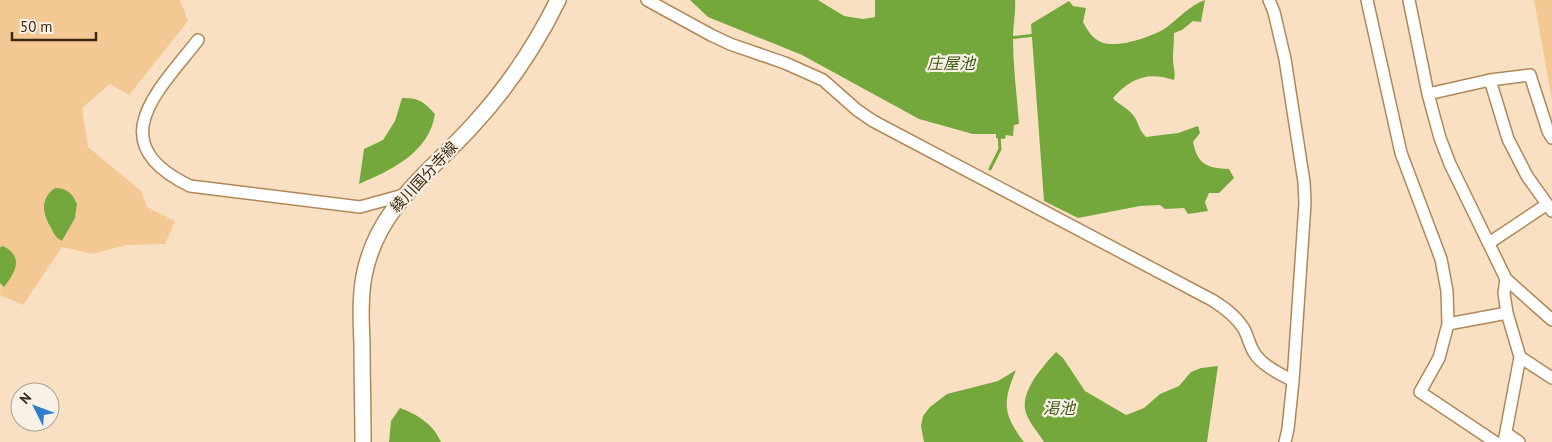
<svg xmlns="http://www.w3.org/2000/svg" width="1552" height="442" viewBox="0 0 1552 442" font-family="'PT Sans','Noto Sans JP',sans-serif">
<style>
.green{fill:#f4c893;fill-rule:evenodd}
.water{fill:#74a83d}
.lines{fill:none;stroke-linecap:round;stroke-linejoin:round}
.stream{stroke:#74a83d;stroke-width:3}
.minor-casing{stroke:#b08857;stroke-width:14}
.major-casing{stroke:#b08857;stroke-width:18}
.minor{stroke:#fff;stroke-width:11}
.major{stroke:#fff;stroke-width:15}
.labels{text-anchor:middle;stroke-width:4.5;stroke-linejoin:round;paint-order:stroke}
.street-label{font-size:15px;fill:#3a2a15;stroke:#f9f0e6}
.water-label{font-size:16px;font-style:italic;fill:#3b5d14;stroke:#f9f0e6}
</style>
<rect width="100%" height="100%" fill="#fae0c2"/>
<path class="green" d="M0 0H180L188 21 129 95 110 84 82 108 88 147 141 191 147 207 175 221 165 244 126 245 92 254 62 247 23 305 0 295 3 246 0 247ZM50 192 77 204 75 218 62 241C56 238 54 234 51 229 43 216 41 205 50 192Z
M1534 0H1552V100Z"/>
<path class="water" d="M690 0H818L844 16 863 19 875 17V0H1015C1016 13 1013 25 1013 38 1013 67 1017 96 1019 124L1014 125 1013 136 1006 135 1005 139 996 138V134H973L919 119 802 55 708 17Z
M1205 0 1201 22 1193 21 1182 30 1174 33C1174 42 1173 50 1173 59 1173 67 1176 72 1174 80 1149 71 1130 78 1113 98 1119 105 1128 108 1133 115 1139 122 1139 131 1146 137L1178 133 1198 126 1200 133 1193 142C1198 165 1207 168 1229 169L1234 178 1219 193H1209L1205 202 1208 211 1188 214 1184 208 1165 209 1160 205 1140 206 1078 218 1044 201 1031 24 1069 1 1073 6 1086 8 1083 22C1087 30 1093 39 1101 42 1116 49 1151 37 1164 29 1179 19 1188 6 1205 0Z
M402 98C419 98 423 101 435 114 429 153 391 170 359 184L364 149 383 140 395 121Z
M55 188C67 188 72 193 77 204L75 218 62 241C56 238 54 234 51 228 42 214 40 198 55 188Z
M3 246C24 257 16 272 4 287L0 283V247Z
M1056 352 1063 358 1085 391 1126 415 1144 408 1160 394 1179 386 1191 372 1201 368 1218 366 1207 442H1044C1038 432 1027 421 1025 409 1022 389 1044 365 1056 352Z
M1016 370C1003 402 1002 413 1024 442H924L921 426 923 416 930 407 947 394 998 381Z
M400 408C417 414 434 425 441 442H389L391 421Z"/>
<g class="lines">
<path class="stream" d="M1009 38 1035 35
M990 169 1000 149 999 135"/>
<defs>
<path id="minor" d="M647 0 711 35 730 44 785 63 823 80 857 110 873 121 1212 300C1225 308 1236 316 1244 329 1248 337 1250 347 1255 354 1264 367 1281 374 1293 381
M1269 0 1274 12 1285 59 1304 182 1305 203 1293 381 1288 429 1285 442
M1367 0 1401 153 1441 259 1447 291 1448 324 1439 358 1420 392 1495 442
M1409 0 1428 94 1440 138 1450 164 1506 279 1552 320
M198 40C157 92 101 143 190 186L360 207 407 194
M1490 80 1508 139 1527 176 1552 211
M1428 94 1490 80 1530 75 1548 131 1552 138
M1489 243 1546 205
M1448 324 1507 313
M1520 357 1552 378
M1506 433 1519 442
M1504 442 1520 357 1507 313 1504 293 1506 279"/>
<path id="major" d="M363 442C363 409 362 376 362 344 361 321 360 298 364 276 377 207 430 173 473 125 507 88 536 45 558 0"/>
</defs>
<use href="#minor" class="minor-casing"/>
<use href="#major" class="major-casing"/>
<use href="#minor" class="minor"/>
<use href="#major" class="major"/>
</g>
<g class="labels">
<g class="street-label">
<text transform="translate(424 177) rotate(-47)" y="5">綾川国分寺線</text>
</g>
<g class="water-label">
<text x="951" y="69">庄屋池</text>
<text x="1059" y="414">渇池</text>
</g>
</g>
<g transform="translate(35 407) rotate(312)"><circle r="24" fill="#f9f0e6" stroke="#ada192"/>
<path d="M0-4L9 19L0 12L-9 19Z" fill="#2e7ece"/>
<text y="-8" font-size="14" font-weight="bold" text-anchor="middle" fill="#3a2a15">N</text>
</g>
<path d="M12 32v8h84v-8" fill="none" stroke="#3a2a15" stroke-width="2.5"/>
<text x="20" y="32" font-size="15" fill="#3a2a15" stroke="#f9f0e6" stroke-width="4" paint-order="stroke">50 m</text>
</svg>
